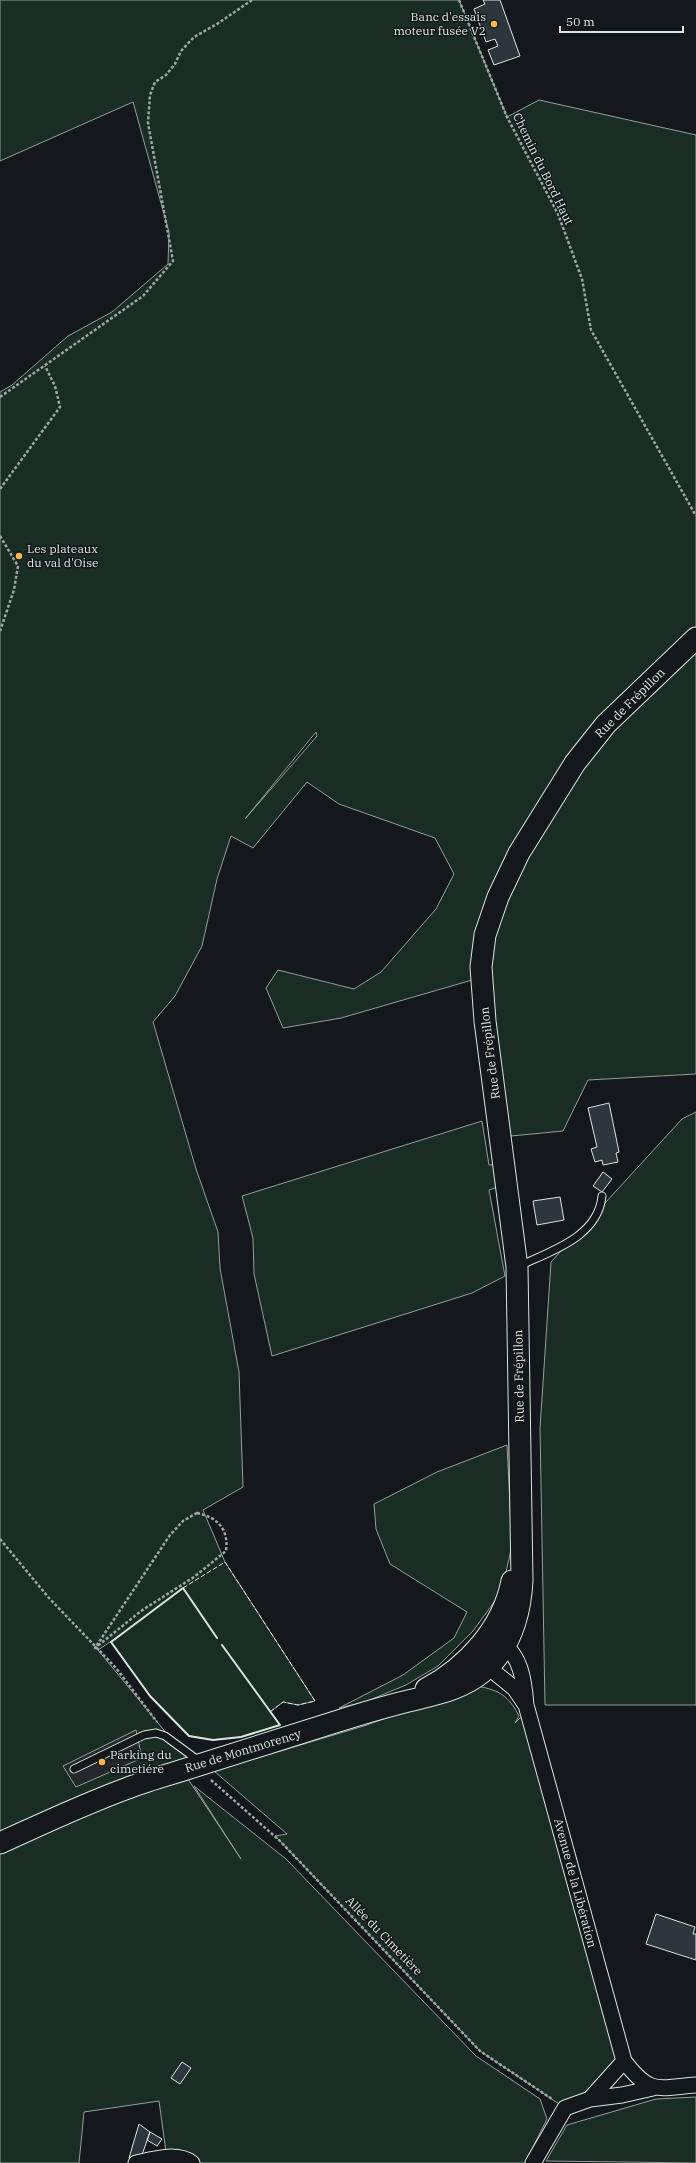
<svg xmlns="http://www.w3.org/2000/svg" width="696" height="2163" viewBox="0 0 696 2163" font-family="'IBM Plex Serif',serif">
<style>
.green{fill:#1a2d24;stroke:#939e99;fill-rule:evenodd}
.parking{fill:#24282b;stroke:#939e99}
.building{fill:#2c363c;stroke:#d8e6dc}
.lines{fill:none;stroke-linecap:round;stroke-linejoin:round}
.lane-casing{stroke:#d8e6dc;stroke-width:9}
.street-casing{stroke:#d8e6dc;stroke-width:17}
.secondary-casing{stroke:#d8e6dc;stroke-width:23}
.path{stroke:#9da8a2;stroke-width:2.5;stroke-dasharray:3 2;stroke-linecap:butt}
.lane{stroke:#14181c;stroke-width:7}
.street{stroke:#14181c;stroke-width:15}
.secondary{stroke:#14181c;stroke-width:21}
.fence{stroke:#d8e6dc;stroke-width:1;stroke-dasharray:5 2;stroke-linecap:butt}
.wall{stroke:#d8e6dc;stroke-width:2}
.poi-dot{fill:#ffb74d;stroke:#14181c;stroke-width:1.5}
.labels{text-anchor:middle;stroke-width:3;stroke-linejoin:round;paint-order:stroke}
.poi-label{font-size:12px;fill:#d8e6dc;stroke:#14181c;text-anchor:start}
.street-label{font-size:12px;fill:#d8e6dc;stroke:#14181c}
</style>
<rect width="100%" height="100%" fill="#14181c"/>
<path class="green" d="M0 0H459L507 117 539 100 696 135V1074L588 1080 563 1131 511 1136 497 1110 479 978 341 1018 283 1028 266 988 278 970 354 989 381 972 436 909 454 874 435 838 339 804 307 782 253 848 231 836 217 879 202 946 175 996 153 1022 196 1169 218 1232 220 1268 239 1372 243 1487 203 1510 225 1562 315 1701 298 1705 283 1702 270 1712 280 1725 241 1737 213 1740 189 1736 150 1696 111 1642 122 1634 98 1650 172 1740 198 1765 182 1770 241 1859 194 1786 286 1859 476 2056 540 2099 547 2119 525 2163H200L187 2154 166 2152 159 2101 84 2112 79 2163H0V392L12 385 68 336 112 312 168 264 169 232 133 102 0 161ZM316 732 317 736 245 819Z
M696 1112V1705H545L540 1428 551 1262 682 1119Z
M482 1121 489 1165 504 1164 507 1184 489 1190 505 1276 472 1293 272 1356 254 1274 253 1238 242 1196Z
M507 1445 512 1545 502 1591 473 1631 438 1666 406 1685 365 1702 339 1708 403 1675 454 1638 467 1612 390 1564 376 1529 374 1504 437 1472Z
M478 1686C500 1691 508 1695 519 1716L515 1723 527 1711 624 2061 565 2108 480 2051 275 1836 287 1834 214 1771 367 1725 453 1693Z
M696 2097V2163L546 2161 567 2125 656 2099Z"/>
<path class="parking" d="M136 1730 142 1758 76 1787 63 1766Z"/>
<path class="building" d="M483 0H500L520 56 494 65 488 50 498 46 495 39 486 42 474 9 485 4Z
M609 1103 619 1152 616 1153 618 1162 603 1165 602 1160 595 1162 591 1149 597 1147 588 1108Z
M603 1172 612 1179 602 1192 593 1186Z
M560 1197 564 1220 537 1225 533 1201Z
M656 1914 695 1927 693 1934H696V1960L646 1944Z
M182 2062 191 2068 180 2084 171 2078Z
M139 2124 150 2132 142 2155 129 2158Z
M150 2132 162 2139 157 2146 147 2140Z"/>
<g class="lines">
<defs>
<path id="lane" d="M519 1266C551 1251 598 1237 602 1196
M74 1769 144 1735 156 1733 165 1736 199 1761"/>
<path id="street" d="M498 1639C521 1655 524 1679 526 1705L624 2061C650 2095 656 2088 696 2085
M486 1659 488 1667 515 1689 525 1704
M590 2099 622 2095 653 2088
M136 2163C154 2159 177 2152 192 2163
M533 2163 565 2108 590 2099 624 2061"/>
<path id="secondary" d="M426 1689C467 1667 503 1628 512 1581
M0 1843C42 1824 84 1804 128 1788 151 1779 175 1773 199 1765 243 1751 287 1737 332 1723 354 1716 377 1709 400 1703 427 1696 452 1693 476 1677 508 1655 520 1618 522 1581L517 1267 485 1021 481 967 485 935 498 897 519 853 575 763 606 724 696 638"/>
</defs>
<use href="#lane" class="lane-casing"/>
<use href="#street" class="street-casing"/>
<use href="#secondary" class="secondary-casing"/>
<path class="path" d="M459 0 507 117 558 214 582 279 591 330 696 516
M0 397 143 296 173 261 148 123 150 95 155 82 166 75 175 64 181 51 194 37 217 24 252 0
M0 489 60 407 55 386 45 366
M0 536 18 566 14 590 0 631
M197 1513C217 1517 229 1529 226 1551L194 1577 141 1611 95 1648 170 1535 183 1521Z
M0 1539 49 1598 116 1668 157 1722
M211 1780 280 1841 480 2051 552 2099"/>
<use href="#lane" class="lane"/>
<use href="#street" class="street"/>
<use href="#secondary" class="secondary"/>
<path class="fence" d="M183 1588 225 1562 315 1701 298 1705 283 1702 270 1712"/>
<path class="wall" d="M217 1638 183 1588 111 1642 150 1696 189 1736 213 1740 241 1737 280 1725 222 1645"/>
</g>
<g class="poi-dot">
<circle cx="494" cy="24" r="4"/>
<circle cx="19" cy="556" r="4"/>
<circle cx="102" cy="1762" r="4"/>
</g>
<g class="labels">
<g class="poi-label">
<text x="486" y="21" text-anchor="end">Banc d'essais<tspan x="486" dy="14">moteur fusée V2</tspan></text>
<text x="27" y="553">Les plateaux<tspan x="27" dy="14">du val d'Oise</tspan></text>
<text x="110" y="1759">Parking du<tspan x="110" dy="14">cimetiére</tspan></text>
</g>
<g class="street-label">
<text transform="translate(543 169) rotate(64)" y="4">Chemin du Bord Haut</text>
<text transform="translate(630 703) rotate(-45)" y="4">Rue de Frépillon</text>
<text transform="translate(490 1053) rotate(-97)" y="4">Rue de Frépillon</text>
<text transform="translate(519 1376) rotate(-91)" y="4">Rue de Frépillon</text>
<text transform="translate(243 1751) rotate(-17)" y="4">Rue de Montmorency</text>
<text transform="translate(575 1883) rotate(75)" y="4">Avenue de la Libération</text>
<text transform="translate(384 1936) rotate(46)" y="4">Allée du Cimetière</text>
</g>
</g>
<path d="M560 26v6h123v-6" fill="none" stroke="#d8e6dc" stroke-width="2"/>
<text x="566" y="26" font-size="12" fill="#d8e6dc" stroke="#14181c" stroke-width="3" paint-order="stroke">50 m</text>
</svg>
